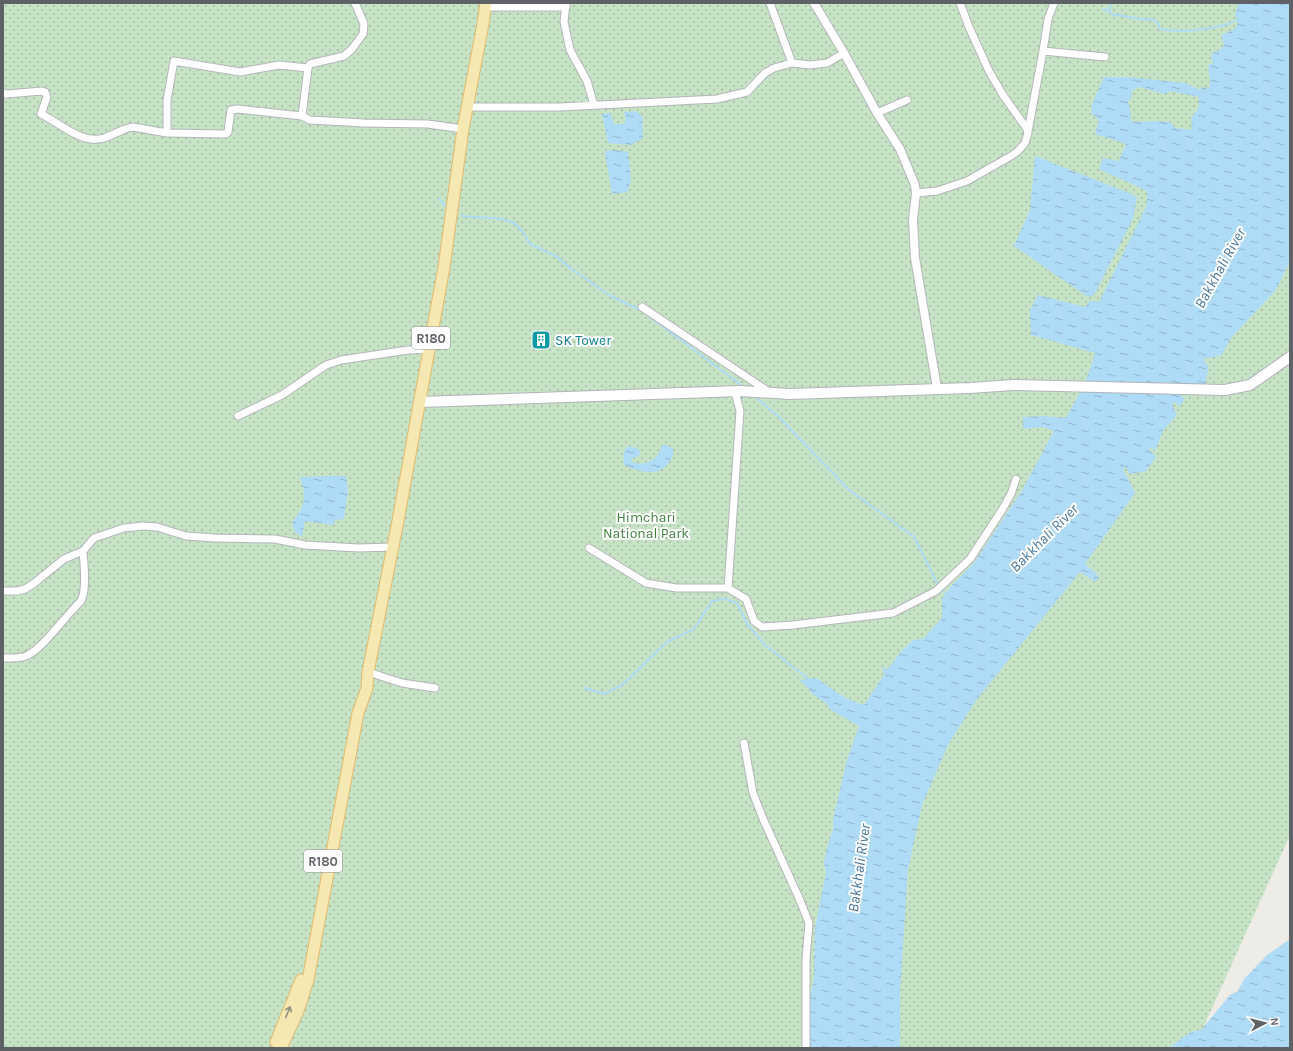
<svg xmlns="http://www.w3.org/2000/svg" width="1293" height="1051" viewBox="0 0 1293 1051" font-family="Karla,sans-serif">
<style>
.park{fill:url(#park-dots)}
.water{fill:url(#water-ripples);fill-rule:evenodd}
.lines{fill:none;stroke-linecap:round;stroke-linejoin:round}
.stream{stroke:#aedbf6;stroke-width:2}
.minor-casing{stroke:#b3b6b9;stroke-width:9}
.tertiary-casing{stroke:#b3b6b9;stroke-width:10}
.secondary-casing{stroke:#b2b5b9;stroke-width:12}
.primary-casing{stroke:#e2ba6b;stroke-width:13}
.minor{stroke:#fff;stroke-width:7}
.tertiary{stroke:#fff;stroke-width:8}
.secondary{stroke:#fff;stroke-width:10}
.primary{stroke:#f6e8b3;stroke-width:11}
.oneway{stroke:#939080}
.labels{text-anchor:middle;stroke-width:4;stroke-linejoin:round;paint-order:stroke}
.shield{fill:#fff;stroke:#8e9093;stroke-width:1}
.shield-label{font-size:13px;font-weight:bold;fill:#5e6165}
.culture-label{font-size:14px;fill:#0d838f;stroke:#fff;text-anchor:start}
.park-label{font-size:14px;fill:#40823f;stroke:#fff}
.water-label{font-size:15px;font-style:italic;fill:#49779e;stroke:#fff}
</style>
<defs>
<pattern id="park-dots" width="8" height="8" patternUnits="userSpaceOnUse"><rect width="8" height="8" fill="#c7e3c5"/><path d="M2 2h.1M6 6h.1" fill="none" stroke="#a5bba4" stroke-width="1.8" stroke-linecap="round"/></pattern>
<pattern id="water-ripples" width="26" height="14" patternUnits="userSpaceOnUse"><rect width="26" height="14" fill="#aedbf6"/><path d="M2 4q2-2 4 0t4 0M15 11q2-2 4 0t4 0" fill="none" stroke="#91b5cb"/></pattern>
</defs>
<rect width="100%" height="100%" fill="#eeece6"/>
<path class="park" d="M3 3H1290V835L1194 1048H3Z"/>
<path class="water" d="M1239 3H1290V261L1276 290 1230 339 1222 355 1203 359 1209 367 1205 384 1199 392 1186 386 1180 395 1185 399 1179 407 1175 402 1172 404 1177 415 1163 431 1155 451 1151 447 1149 449 1156 457 1146 471 1130 474 1125 467 1123 469 1135 493 1085 564 1095 572 1099 578 1095 582 1080 572 977 699 949 743 922 805 908 870 900 991V1048H809L810 997 814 978 815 928 826 873 824 863 827 848 833 829V820L847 760 859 726 831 710 826 703 811 693 808 688 799 680 817 678C831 689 846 700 864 705L884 675 882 666 887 670 899 654 913 640 923 639 942 618V599L952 585 974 563 1021 492 1054 431 1043 427 1023 429V417L1042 416 1066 418C1078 397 1089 376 1095 353L1031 335 1030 310 1038 295 1085 307 1090 300 1099 302 1147 205V191L1099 169 1103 158 1119 161 1126 144 1095 134 1099 120 1091 113 1092 104 1104 77H1127L1185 83 1200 90 1202 87 1209 88C1212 79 1207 73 1209 64L1213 63 1211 58 1212 53 1222 49 1224 44 1221 35 1233 30 1238 24 1235 14ZM1140 87 1164 94 1170 91 1199 97V107L1191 119 1192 130 1175 128 1170 122 1154 121 1142 122 1131 121 1130 109 1128 102 1132 96V91L1135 89Z
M636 111 642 116 643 138 631 145 608 143 602 114 610 113 614 124H624L626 120 624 112Z
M615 150 628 152 631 179 628 192 612 194 605 153 606 151Z
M1035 156 1132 194 1137 198 1133 219 1094 295 1088 297 1014 246 1030 210Z
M662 445H666L673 449C674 454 673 456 670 461 660 478 639 472 624 465 623 457 622 452 628 446H630L640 450 639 456 631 459 632 462C645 467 659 460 662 445Z
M328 476H346L348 491 344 519 335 520 334 525 305 521 302 537 295 532 292 522C306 507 306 495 300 477Z
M1287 941H1290V1048H1168L1187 1035 1190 1032 1201 1030 1230 995 1238 991 1244 979 1267 955Z"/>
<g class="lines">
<path class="stream" d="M1111 3 1109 11 1113 15C1127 15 1139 21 1153 19L1158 23 1160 29C1181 33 1207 30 1228 24 1232 23 1235 20 1239 19
M1103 9 1109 11
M439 199 447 208
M462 216 503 219 514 223 523 232 530 244 557 257 573 270 612 297 641 310
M646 314 745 388
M754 396 778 416 848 489 914 537 936 581 947 596
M585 688 604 694 622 685 667 642 694 629 712 601 725 599 737 603 747 624 766 646 810 680"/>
<defs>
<path id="minor" d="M566 3 564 22 570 50 587 81 594 105
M770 3 792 63
M485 7H566
M1043 51 1105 57
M3 93 7 94 42 91 45 92 47 97 41 114C60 123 82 145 104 138 114 135 123 128 133 127L167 133 226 134 228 132 231 110 237 109 302 116 310 120 364 123 428 124 463 129
M467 107H560L717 99 747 92 765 73 774 68 792 63 810 65 827 63 844 53
M877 113 907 100
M302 116 308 68 310 64 344 56 352 49 363 34 364 24 355 3
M1028 131 1043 51 1048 19 1054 3
M167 133V100L174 61 240 72 279 65 308 68
M916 193 937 191 967 181 1011 156 1018 151 1025 143 1028 133 1027 129 1003 95 989 71 969 27 960 3
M642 307 769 392
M238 416 282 395 326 365 341 360 408 350 428 349
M589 548 646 583 676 588H728L746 599 754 621 762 627 793 625 893 613 936 591 970 559 1002 510 1011 494 1016 479
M728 588 740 411 735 392
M3 591H17L25 589 33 584 64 559 83 551 94 538 124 528 143 526 157 527 186 536 215 538 275 539 305 545 359 548 392 547
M3 658C11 658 21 659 28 655 44 647 66 615 81 601 87 589 84 565 83 551
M368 672 402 683 435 688
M744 743 753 793 764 821 799 898 809 923 806 959V1048"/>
<path id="tertiary" d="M814 3 844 53 877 113 900 149 915 185 916 193 913 220 915 258 937 388"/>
<path id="secondary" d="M419 402 741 391 790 394 970 388 1013 385 1225 390 1250 385 1290 357"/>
<path id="primary" d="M276 1042 301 980
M281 1048 298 1011 308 980 358 713 367 688 368 672 398 521 444 267 463 129 483 24 486 3"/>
</defs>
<use href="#minor" class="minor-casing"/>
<use href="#tertiary" class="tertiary-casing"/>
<use href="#secondary" class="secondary-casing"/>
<use href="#primary" class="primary-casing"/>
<use href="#minor" class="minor"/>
<use href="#tertiary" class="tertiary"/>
<use href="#secondary" class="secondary"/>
<use href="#primary" class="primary"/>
</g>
<defs><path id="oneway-shaft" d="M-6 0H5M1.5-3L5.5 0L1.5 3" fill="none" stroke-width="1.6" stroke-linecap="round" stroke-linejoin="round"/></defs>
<use class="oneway" href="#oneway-shaft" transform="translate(288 1012) rotate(-68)"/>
<defs>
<symbol id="building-square" viewBox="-11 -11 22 22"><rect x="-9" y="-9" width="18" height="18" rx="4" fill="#0f9aa8" stroke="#fff"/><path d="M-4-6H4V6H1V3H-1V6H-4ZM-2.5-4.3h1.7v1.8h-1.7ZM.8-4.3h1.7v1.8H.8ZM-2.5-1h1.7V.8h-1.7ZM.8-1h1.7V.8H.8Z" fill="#fff"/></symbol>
</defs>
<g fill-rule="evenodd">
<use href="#building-square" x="530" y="329" width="22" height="22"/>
</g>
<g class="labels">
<g class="shield">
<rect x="412" y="327" width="38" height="22" rx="3"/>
<rect x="304" y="850" width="38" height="22" rx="3"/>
</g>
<g class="shield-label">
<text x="431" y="343">R180</text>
<text x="323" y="866">R180</text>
</g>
<g class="culture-label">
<text x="555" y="345">SK Tower</text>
</g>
<g class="park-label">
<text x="646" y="522">Himchari<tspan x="646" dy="16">National Park</tspan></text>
</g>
<g class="water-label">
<text transform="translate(1220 268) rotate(-61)" y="5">Bakkhali River</text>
<text transform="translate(1044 538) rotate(-45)" y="5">Bakkhali River</text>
<text transform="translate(859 868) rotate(-82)" y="5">Bakkhali River</text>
</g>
</g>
<rect width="1293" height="1051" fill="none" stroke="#5e6165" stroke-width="8"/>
<g transform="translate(1265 1023) rotate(83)" stroke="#ffffff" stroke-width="3" paint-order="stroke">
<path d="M0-3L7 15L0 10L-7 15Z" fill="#5e6165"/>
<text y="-6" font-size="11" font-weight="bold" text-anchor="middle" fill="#5e6165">N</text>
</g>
</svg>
